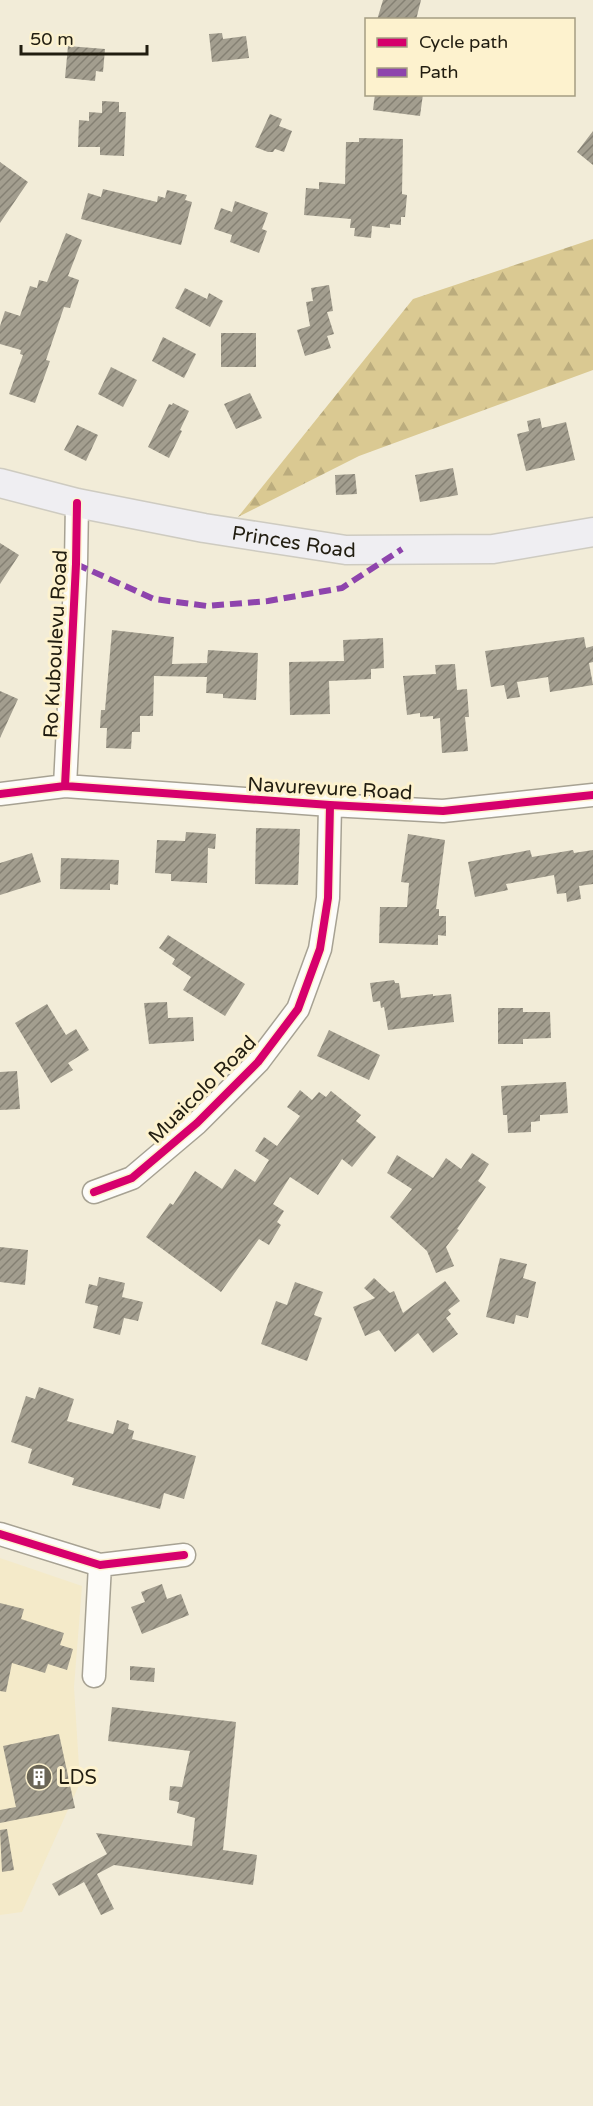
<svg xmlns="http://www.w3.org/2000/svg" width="593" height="2106" viewBox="0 0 593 2106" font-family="'Varela Round',sans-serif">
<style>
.built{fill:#f4eac9}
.forest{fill:url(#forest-firs)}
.building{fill:url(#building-hatch)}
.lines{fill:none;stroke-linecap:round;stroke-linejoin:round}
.minor-casing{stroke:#a7a293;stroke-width:25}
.major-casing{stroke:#cecbc1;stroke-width:31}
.minor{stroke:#fdfcf9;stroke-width:22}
.major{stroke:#efeef2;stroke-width:28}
.quiet{stroke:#8e44ad;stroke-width:6;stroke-dasharray:12 6;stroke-linecap:butt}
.cycleway-casing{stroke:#fdf2ce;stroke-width:11}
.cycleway{stroke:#d6006c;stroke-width:8}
.labels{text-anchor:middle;stroke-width:6;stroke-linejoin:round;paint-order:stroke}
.street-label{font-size:20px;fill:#211d10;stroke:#fdf2ce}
.poi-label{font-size:20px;fill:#211d10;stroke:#fdf2ce;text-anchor:start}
</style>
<defs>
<pattern id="forest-firs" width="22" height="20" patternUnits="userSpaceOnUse" patternTransform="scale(1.5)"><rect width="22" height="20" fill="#dac992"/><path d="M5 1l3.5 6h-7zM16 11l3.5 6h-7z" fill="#bbac7d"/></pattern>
<pattern id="building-hatch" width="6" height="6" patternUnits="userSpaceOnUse" patternTransform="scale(1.5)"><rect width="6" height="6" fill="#a39e8f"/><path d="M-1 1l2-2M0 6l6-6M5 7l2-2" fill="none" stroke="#848073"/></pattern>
</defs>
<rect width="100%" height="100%" fill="#f2ecd8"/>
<path class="built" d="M0 1558 82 1586 74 1687 80 1783 22 1912 0 1915Z"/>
<path class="forest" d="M593 239V370L359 456 238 517 413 299Z"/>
<path class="building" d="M383 0H421L416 20H377Z
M222 33 223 39 246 36 249 58 212 62 209 34Z
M68 46 105 49 103 72 96 71 95 81 65 78Z
M375 94H423L420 116 373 110Z
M102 101 119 102V112H126L124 156 100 155V147H78L79 120 89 121V112L102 113Z
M270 114 282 119 279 126 292 131 284 152 275 149 273 152H268L255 147Z
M593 131V165L577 152Z
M359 138 403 139 402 194 407 195 405 217H401V225L390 224V228L372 226 371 238 354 236 355 228H350L351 219 304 215 306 188 319 189V182L345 184 346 142H359Z
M0 162 28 182 0 223Z
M103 189 157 202 158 196 165 198 167 190 187 195 185 200 192 202 181 245 81 219 88 193 101 197Z
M235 201 268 213 262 229 267 231 259 253 230 242 232 235 214 229 221 208 232 212Z
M66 233 82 240 68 276 79 280 70 308 64 307 46 360 50 361 35 403 9 394 23 355 20 354 21 350 0 344V326L5 311 20 316 30 286 37 288 39 280 47 282Z
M329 285 333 311 327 312 334 334 327 336 331 348 305 356 297 330 310 326 306 302 313 301 311 288Z
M185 288 207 299 209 293 223 301 210 327 175 308Z
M221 333H256V367H221Z
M163 337 196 354 184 378 152 361Z
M111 367 137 380 123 407 98 394Z
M250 393 262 418 236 429 224 404Z
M173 403 189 411 180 430 182 431 169 458 148 447 169 404 172 405Z
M540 418 542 428 566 422 575 460 526 471 517 434 529 431 527 421Z
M77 425 98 435 86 461 64 450Z
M453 468 458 495 420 502 415 475Z
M355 474 357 494 336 495 335 475Z
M0 543 19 555 0 584Z
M112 630 174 637 172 664 207 663 208 650 258 653 256 700 223 698V694L206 693 207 677 154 676 153 716H140V732H132L131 749 106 748 107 728H100L101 710H105Z
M584 637 586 648 593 646V662L589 663 593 685 550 692 548 677 517 682 520 697 507 699 504 685 491 687 485 651Z
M383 638 384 668 371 669V679L329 681 330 714 290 715 289 662 344 661 343 640Z
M455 664 457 690 467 689 469 717H465L468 751 442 753 440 718 433 719V716L420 717V713L407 715 403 676 436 674 435 665Z
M0 691 18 699 0 738Z
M256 828 300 829 298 885 255 884Z
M186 832 216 834 215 849 208 848 207 883 171 881V874L155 873 157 840 185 841Z
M408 834 445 840 436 909H439V916H446V936L438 935V945L379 943 380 907H407L409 883 401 882Z
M530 850 532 857 573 850 574 853 593 850V884L579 886 581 899 567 902 566 893 557 894 554 875 506 884 508 890 475 897 468 862Z
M32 853 41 882 0 895V863Z
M61 858 119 860 118 885 110 884V890L60 889Z
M168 935 245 984 225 1016 183 990 191 977 172 964 175 959 159 948Z
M394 980 395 983H399L401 998 433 994V996L451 994 454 1022 388 1030 384 1007 381 1008 380 1001 373 1002 370 983Z
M167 1002 168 1018 193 1017 194 1041 149 1044 144 1003Z
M47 1004 66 1035 76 1029 89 1050 68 1063 73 1070 51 1083 15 1023Z
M498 1008H523V1012H550L551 1038 523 1039V1044H498Z
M329 1030 380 1055 369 1080 317 1056Z
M17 1071 20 1109 0 1110V1072Z
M566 1082 568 1113 540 1115V1121L531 1122V1132L508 1133 507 1115H503L501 1086Z
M300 1090 312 1100 319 1092 326 1097 331 1091 361 1115 356 1121 376 1137 352 1167 342 1159 318 1195 290 1177 273 1204 284 1211 277 1222 281 1225 269 1245 259 1239 221 1292 146 1237 170 1203 173 1205 195 1171 222 1189 235 1169 255 1182 269 1160 255 1151 264 1137 277 1146 300 1116 287 1107Z
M472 1153 489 1164 478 1181 486 1187 457 1229 459 1230 446 1247 454 1266 436 1273 427 1251 390 1217 412 1189 387 1173 397 1155 433 1178 446 1158 461 1169Z
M0 1247 28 1250 25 1285 0 1282Z
M500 1258 527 1264 523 1278 536 1282 528 1318 516 1315 514 1324 486 1317Z
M99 1277 125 1283 122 1297 143 1302 138 1321 124 1318 120 1335 93 1328 98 1306 85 1303 89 1284 97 1286Z
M374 1278 390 1293 394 1291 403 1313 445 1281 460 1301 448 1310 451 1314 446 1318 458 1334 433 1353 418 1333 395 1352 379 1330 365 1336 353 1307 375 1298 364 1288Z
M295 1282 323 1292 314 1315 322 1318 307 1361 261 1344 276 1301 287 1305Z
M39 1387 74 1399 67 1421 113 1434 117 1420 129 1424 128 1429 134 1431 132 1439 196 1456 184 1499 164 1493 160 1509 72 1485 74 1478 28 1463 32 1449 11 1442 26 1396 35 1399Z
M162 1584 167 1599 181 1594 189 1615 142 1634 131 1607 145 1602 141 1592Z
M0 1603 24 1609 21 1619 64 1633 60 1645 73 1649 67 1670 48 1664 45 1673 12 1663 6 1692 0 1691Z
M130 1666 155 1668 154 1682 130 1680Z
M112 1707 236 1722 223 1850 257 1855 253 1885 114 1865 97 1874 114 1909 101 1915 84 1882 59 1896 52 1884 107 1854 96 1833 192 1846 195 1818 177 1813 179 1802 169 1800 170 1786 182 1787 190 1751 108 1741Z
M59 1734 75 1808 0 1823V1810L16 1807 3 1746Z
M7 1829 14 1870 2 1872 0 1830Z"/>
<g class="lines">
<defs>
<path id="minor" d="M65 786 76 564 77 503
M0 794 65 786 330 805 443 811 593 795
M94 1192 132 1178 197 1123 258 1062 298 1009 320 949 328 898 330 805
M0 1534 100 1565 184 1555
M94 1676 100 1565"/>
<g id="major">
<path id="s1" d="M0 483 77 503 204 528 346 550 493 549 593 532"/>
</g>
</defs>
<use href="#minor" class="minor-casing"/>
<use href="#major" class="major-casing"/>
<use href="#minor" class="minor"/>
<use href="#major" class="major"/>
<path class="quiet" d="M76 564 154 599 207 606 268 601 342 588 402 549"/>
<defs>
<path id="cycleway" d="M65 786 76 564 77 503
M0 794 65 786 330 805 443 811 593 795
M94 1192 132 1178 197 1123 258 1062 298 1009 320 949 328 898 330 805
M0 1534 100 1565 184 1555"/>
</defs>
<use href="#cycleway" class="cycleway-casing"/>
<use href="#cycleway" class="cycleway"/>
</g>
<defs>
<symbol id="building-disc" viewBox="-11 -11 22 22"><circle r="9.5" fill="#6a6556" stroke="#fdf2ce"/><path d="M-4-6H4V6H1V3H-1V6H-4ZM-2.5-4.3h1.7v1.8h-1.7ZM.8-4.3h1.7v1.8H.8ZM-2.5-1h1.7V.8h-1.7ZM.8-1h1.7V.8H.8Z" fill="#fff"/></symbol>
</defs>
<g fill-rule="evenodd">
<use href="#building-disc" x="24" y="1762" width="30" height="30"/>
</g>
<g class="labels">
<g class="street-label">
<text dy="7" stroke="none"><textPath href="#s1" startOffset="300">Princes Road</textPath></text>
<text transform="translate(55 644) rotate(-87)" y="7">Ro Kuboulevu Road</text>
<text transform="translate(330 788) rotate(3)" y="7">Navurevure Road</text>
<text transform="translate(202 1089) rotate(-45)" y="7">Muaicolo Road</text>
</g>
<g class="poi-label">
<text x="58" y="1784">LDS</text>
</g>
</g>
<rect x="365" y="18" width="210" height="78" fill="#fdf2ce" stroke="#a59d82" stroke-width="1.5"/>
<rect x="377" y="38" width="30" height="9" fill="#d6006c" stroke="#a59d82" stroke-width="1.5"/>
<text x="419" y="48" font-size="18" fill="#211d10">Cycle path</text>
<rect x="377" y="68" width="30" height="9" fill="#8e44ad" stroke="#a59d82" stroke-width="1.5"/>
<text x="419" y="78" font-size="18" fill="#211d10">Path</text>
<path d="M21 45v9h126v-9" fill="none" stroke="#211d10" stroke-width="3"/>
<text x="30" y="45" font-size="18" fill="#211d10" stroke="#fdf2ce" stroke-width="4.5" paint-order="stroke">50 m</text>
</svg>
